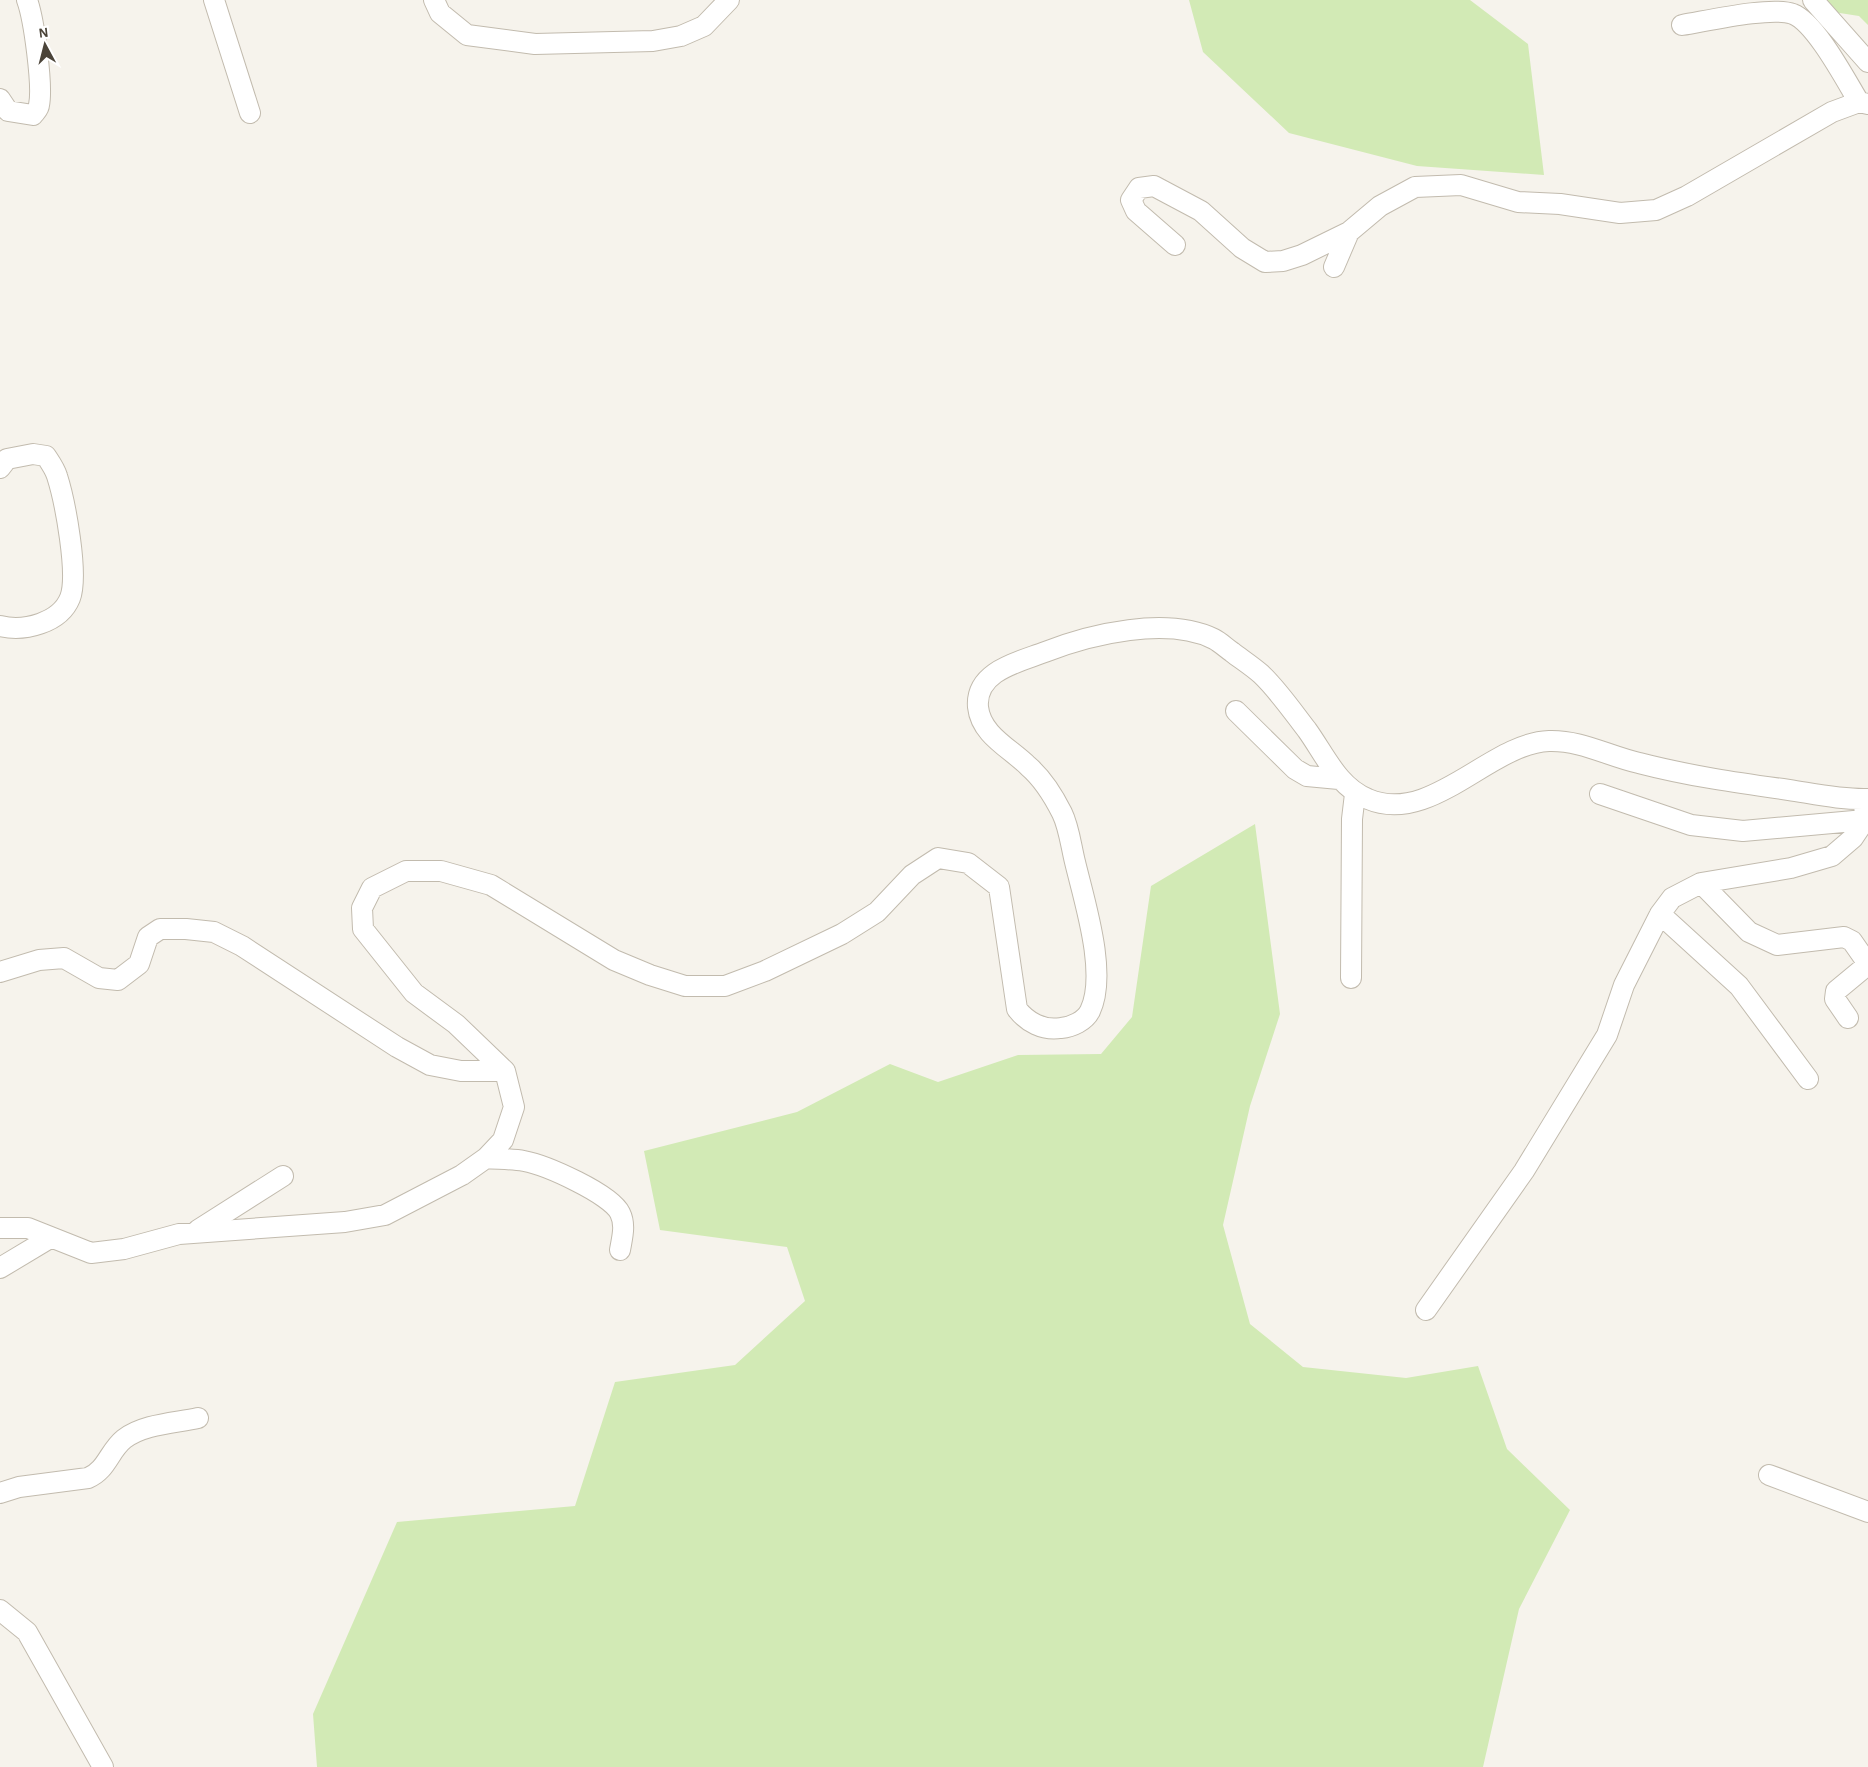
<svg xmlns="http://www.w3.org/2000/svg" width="1868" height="1767" viewBox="0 0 1868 1767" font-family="'Alegreya Sans',sans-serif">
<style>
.green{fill:#d2eab5}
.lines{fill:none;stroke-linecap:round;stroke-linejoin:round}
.minor-casing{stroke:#c2bbae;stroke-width:22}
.minor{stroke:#fff;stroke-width:20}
</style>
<rect width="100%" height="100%" fill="#f6f3ec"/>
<path class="green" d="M1189 0H1470L1528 44 1544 175 1417 166 1289 133 1203 52Z
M1803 0H1868V25L1859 16 1814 9Z
M1255 824 1280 1014 1250 1106 1223 1225 1250 1324 1303 1367 1406 1378 1478 1366 1507 1449 1570 1510 1519 1609 1483 1767H317L313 1714 397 1522 575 1506 615 1382 735 1365 805 1301 787 1247 660 1230 644 1151 797 1112 890 1064 938 1082 1018 1055 1101 1054 1132 1017 1151 886Z"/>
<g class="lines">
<defs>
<path id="minor" d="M214 0 250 113
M434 0 440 13 467 35 535 44 653 41 681 36 704 26 729 0
M1813 0 1868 62
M1682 25C1707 21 1771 6 1793 14 1816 23 1846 81 1859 102
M0 99 8 111 33 115C35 112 39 109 39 105 43 86 34 19 27 0
M1175 245 1136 211 1131 200 1139 188 1154 186 1201 211 1242 248 1265 262 1283 261 1302 255 1349 232
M1334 267 1349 232 1380 206 1415 187 1461 185 1518 202 1560 204 1620 213 1656 210 1687 196 1832 112 1859 102 1868 104
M0 468 7 459 33 454 46 456C50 462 55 469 57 476 65 501 79 575 70 598 60 623 24 632 0 626
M1236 711 1295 769 1307 776 1339 779
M1600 794 1691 825 1743 831 1865 820 1868 822
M1701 883 1749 932 1777 945 1844 937 1852 941 1866 961 1865 967 1836 991 1835 999 1848 1018
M1660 914 1739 986 1808 1079
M0 972 39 960 64 958 99 978 118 980 139 964 148 937 160 929H186L214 932 242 946 397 1047 430 1065 461 1071H505
M1351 978 1352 819 1355 794
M486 1158C498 1159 512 1159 524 1161 546 1165 611 1194 620 1213 626 1225 622 1238 620 1250
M0 1228H28L91 1253 124 1249 179 1234 345 1222 385 1215 462 1175 486 1158 503 1140 514 1107 505 1071 456 1024 414 993 363 929 362 908 372 888 406 871H441L491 885 614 960 650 975 685 986H725L765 971 842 934 877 912 912 875 938 858 968 863 999 887 1017 1009C1027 1022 1043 1031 1061 1028 1072 1027 1085 1021 1090 1011 1108 974 1084 900 1075 862 1071 846 1069 827 1062 813 1054 797 1041 777 1028 766 1010 748 981 735 978 707 975 671 1019 662 1045 652 1091 634 1167 616 1214 639 1220 642 1226 648 1232 652 1241 659 1252 666 1261 674 1278 690 1293 712 1307 730 1325 755 1338 787 1368 799 1431 826 1490 743 1549 741 1581 740 1608 756 1639 763 1689 776 1739 783 1789 790 1815 794 1842 800 1868 799
M198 1230 283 1176
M0 1268 50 1238
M1426 1310 1524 1171 1607 1035 1624 985 1660 914 1672 898 1701 883 1791 868 1832 856 1853 838 1865 820 1864 799
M1769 1475 1868 1512
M0 1493 19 1487 88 1478C107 1470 109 1451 124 1439 143 1424 175 1423 198 1418
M0 1610 27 1632 103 1767"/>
</defs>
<use href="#minor" class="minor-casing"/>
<use href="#minor" class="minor"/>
</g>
<g transform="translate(45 45) rotate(353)" stroke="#ffffff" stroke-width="4" paint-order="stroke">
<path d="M0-4L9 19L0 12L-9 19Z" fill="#4b4439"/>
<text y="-8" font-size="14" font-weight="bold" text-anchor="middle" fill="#4b4439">N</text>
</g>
</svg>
